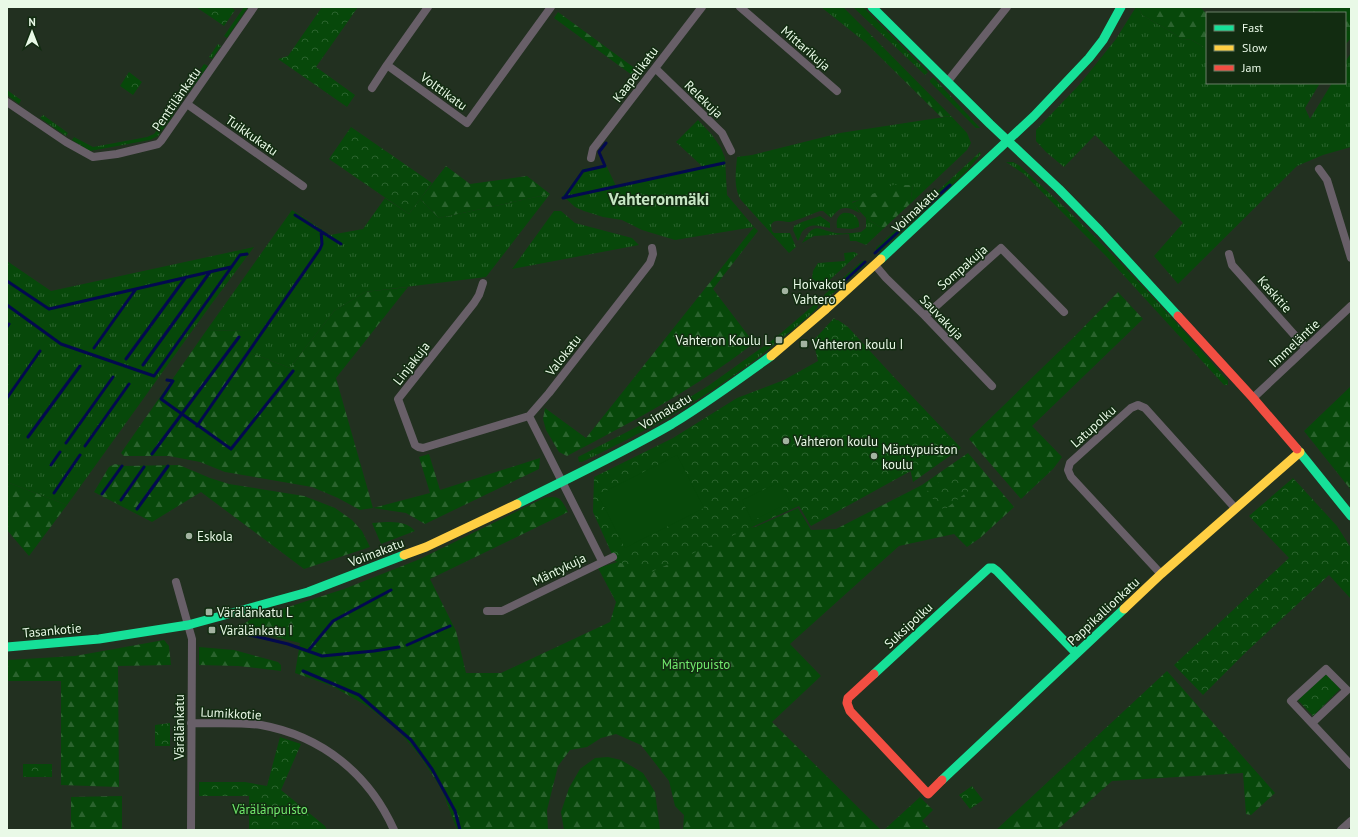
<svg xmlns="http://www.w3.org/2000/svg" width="1358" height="837" viewBox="0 0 1358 837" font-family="'PT Sans',sans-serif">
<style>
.grass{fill:url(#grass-tufts)}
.forest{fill:url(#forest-firs)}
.park{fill:url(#park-crowns)}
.garden{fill:#07480a}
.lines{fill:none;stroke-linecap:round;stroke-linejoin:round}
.stream{stroke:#03094f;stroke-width:3}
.street{stroke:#685f68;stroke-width:8}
.fast{stroke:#16e098;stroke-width:9}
.slow{stroke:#ffcf43;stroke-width:9}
.jam{stroke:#f24e42;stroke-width:9}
.poi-dot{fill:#a3b3a1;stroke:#122c11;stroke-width:1.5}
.labels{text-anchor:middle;stroke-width:3;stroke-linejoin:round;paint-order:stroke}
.street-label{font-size:13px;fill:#e9f9e7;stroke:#122c11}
.poi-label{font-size:13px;fill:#e9f9e7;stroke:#122c11;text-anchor:start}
.park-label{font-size:13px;fill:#72eb6e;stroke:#122c11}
.district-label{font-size:17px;font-weight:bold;fill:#c6e6c3;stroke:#122c11}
</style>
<defs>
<pattern id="grass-tufts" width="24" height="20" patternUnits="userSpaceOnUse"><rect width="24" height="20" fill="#07480a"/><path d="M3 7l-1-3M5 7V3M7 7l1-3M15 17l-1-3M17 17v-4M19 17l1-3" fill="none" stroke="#2b632e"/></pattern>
<pattern id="forest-firs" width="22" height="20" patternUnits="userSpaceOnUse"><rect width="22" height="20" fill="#07480a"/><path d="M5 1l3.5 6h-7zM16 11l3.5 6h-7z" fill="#2b632e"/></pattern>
<pattern id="park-crowns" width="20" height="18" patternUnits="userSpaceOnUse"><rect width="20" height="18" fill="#07480a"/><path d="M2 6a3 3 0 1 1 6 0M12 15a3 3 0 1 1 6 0" fill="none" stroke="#2b632e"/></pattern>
</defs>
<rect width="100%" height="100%" fill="#223020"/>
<path class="grass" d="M244 7H248L227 38 224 36Z
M821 7H843L872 36 865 42Z
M853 7H863L928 72 925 75Z
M1136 7H1138L1142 15 1168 30 1182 39 1192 40 1207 49V83H1320L1305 108 1310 119 1332 83H1345V62L1351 53V147L1323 155 1297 166 1178 284 1154 256 1183 223 1095 135 1064 167 1046 152 1036 141V130L1079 85 1116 39Z
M1351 30V38L1345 45V31Z
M218 44 221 46 212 59 209 57Z
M204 64 208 66 189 92 186 90Z
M933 77 980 128H976L930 82V80Z
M7 90 21 100 19 104 7 95Z
M171 112 174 114 158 136 150 140 90 151 72 140 74 137 93 147 147 137 154 134Z
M43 115 68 133 66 136 40 118Z
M951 116 967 133 971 143 967 150 910 204 913 185 852 202 860 213C846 206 841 205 831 218L823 211H820C814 213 794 222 789 222 782 222 775 218 771 225L772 231 774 233H790L796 247 789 253 741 200C733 187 736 172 737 157L752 155 840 133Z
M698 120 712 135 721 148 725 158 727 195 754 227 675 240 642 230 622 220 603 217 584 211 575 207 563 196 583 169 606 165 616 186 704 168 676 142Z
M980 152 981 154 967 171 880 252H876V248Z
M1006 162H1013L1020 166C1094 233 1163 305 1228 381V385H1224L1106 256 1024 174Z
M550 194 486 277 365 292 334 311 290 368 248 352V330L206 331 292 210 330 235 363 229 385 198 409 214 420 199 439 218Z
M554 211H561L575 223 632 238 639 245 512 269Z
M843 213C853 212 860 217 859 227L852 229 837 228C836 221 837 216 843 213Z
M820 216 830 223V228C820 226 810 222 802 232 800 235 800 238 798 241L793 230 794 226 802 222Z
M866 218 883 229 866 245 856 241H850L849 234 814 236 802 243C815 221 816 229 836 233 844 234 853 233 861 232L866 228Z
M254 247 210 306 67 505 7 482V261L51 291Z
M854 252 858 254 822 287 812 278 813 271 818 263 845 261 844 253Z
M862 261H866L865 265 828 298 824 299V295Z
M815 304H817L818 307C807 319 793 329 781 339 721 390 653 428 582 462H579L578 457 664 413 708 386 774 339Z
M838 320 848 327 892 375 881 381 833 321Z"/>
<path class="forest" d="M1138 7H1200L1207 14V49L1192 40 1182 39 1168 30 1142 15Z
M1302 7H1351V30L1345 31V13H1296Z
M558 12 640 72 636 78 554 18Z
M872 36 951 116 941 117 865 42Z
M446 166 470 184 527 176 550 194 439 218 420 199Z
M893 185H913L910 204 883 229 866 218 852 203Z
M754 227 758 231 713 289 754 343C696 388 632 422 567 456L559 452 546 430 543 419 545 408 586 438Z
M408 287 336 378 373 508 430 493 419 457 429 454 440 490 540 458 539 469 425 524 406 513 373 508 360 510 338 498 312 487 225 472 200 462 169 456H124L121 453 206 331 248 330V352L290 368 334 311 365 292Z
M1118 292 1143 319 1032 426 1062 457 1053 469 1021 499 969 439 1074 337Z
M892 375 961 448 913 482 910 468 881 381Z
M1351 386V490L1304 431Z
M968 453 1014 507 980 538 967 547 954 534 899 546 790 644 821 676 772 722 881 830H683L684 815 675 806 669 781 641 745 616 734 601 738 587 747 570 750 558 766 547 810 548 830H457L442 790 421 757 396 728 367 706 332 686 295 673 300 643 241 629 242 625 251 619 344 589 420 559 544 498C560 495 561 499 568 512L430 579 456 631 466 673H501L610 622 616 602 598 568 716 531 755 527 798 508 811 530 836 529 922 485Z
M115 464 123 466 179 465 210 478 229 484 304 496 335 508 352 520 362 531 370 547 304 569 201 492 152 522 94 492 109 467Z
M7 482 67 505 29 556 7 530Z
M386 522C397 522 407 522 415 531L381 544 372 523Z
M164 640 169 646 171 665 118 666 119 787 61 785V681H7V660L75 656Z
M199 647 234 650 278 662 281 665V671L238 666 199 665Z
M1167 671 1275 793 1251 815 1246 814 1243 773 1112 781 1057 830H996Z
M608 757 621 760 643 773 655 792 660 830H564L561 812 569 788 580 769 595 758Z
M122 796V830H71V797Z
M920 797 933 810 922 821 931 830H884Z"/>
<path class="park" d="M196 7H231L235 10 224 26Z
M322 7H358L316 67 355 95 347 107 278 59 288 56Z
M129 72 142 82 133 95 120 86Z
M351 127 432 183 409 214 329 159Z
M834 318 956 446 811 526 799 506 649 573 615 561 593 512 594 477 673 438 737 398 784 380 818 361 813 341Z
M954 471 971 489 944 510 926 492Z
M1293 478 1337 526 1351 548V599L1329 575 1246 652 1203 695 1174 665 1289 558 1249 516Z
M1326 674 1340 689 1313 716 1298 700Z
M170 723V746H155V725Z
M280 737 301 744 281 790 325 826 327 830H249V796H199V782H245L267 786Z
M23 764H52V777H23Z
M972 786 983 800 970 809 959 795Z"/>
<path class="garden" d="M677 455 704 508 625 548 598 495Z
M780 482 790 502 752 521 742 500Z"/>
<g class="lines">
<path class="stream" d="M563 198 724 163
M564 198 583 171 605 166 599 152 606 143
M295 215 341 244
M875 253 950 185
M7 281 49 309 231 267
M837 288 865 262
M7 305 61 344 154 376 240 255 247 254
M7 327 9 324
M94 348 136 289
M126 359 186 277
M143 365 210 272
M167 380 173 381 161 399 231 449 293 371
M7 398 40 351
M197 426 320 249 322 244 321 231
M28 437 80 366
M66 443 113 377
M85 446 129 384
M152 454 239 337
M51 465 60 452
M54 493 80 455
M102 494 122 466
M121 500 144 467
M137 509 168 466
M222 632 241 633 263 638 288 644 322 656 374 651 399 647
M407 645 450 626
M308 651 333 621 391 590
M303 671 359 695 411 740 432 769 455 811 460 830"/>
<path class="street" d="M428 7 387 65 467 123 551 7
M740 7 837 91
M655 68 722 133 731 151
M948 81 1007 7
M372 88 387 65
M7 102 66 142 93 157 117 154 158 144 161 141 254 7
M187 104 303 186
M591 158 593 149 702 7
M1319 169 1327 180 1351 258
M1229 254 1232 265 1306 348
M875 265 886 278 925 316 992 386
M483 283 479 295 474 303 398 399 415 445 418 447 423 448 529 416
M925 316 1001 248 1064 312
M1253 398 1351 306
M602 561 529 416 549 393 650 263 653 254 652 248
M1161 574 1071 477 1068 470 1070 463 1131 408 1138 405 1145 408 1235 508
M176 582 192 639 191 830
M487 611H502L613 557
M191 723C213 724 239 722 261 725 322 736 369 774 394 830
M1312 723 1347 690 1326 669 1291 701 1351 765
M1341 830 1351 821"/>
<path class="fast" d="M872 7 990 124 1059 189 1100 231 1178 316
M881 259 1034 116 1089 58 1103 40 1121 7
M1297 449 1351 516
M517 504C569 478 622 453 672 424 706 403 738 380 771 356
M7 647 99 639 188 625 308 592 404 555
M874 674 989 568H993L997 571 1076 653
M942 780 1124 609"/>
<path class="slow" d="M771 356 826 309 881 259
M404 555 426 547 517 504
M1124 609 1161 574 1300 452"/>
<path class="jam" d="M1178 316 1253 398 1297 449
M874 674 848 698 847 703 850 711 928 794 942 780"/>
</g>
<g class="poi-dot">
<circle cx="785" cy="291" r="4"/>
<rect x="775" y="336" width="8" height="8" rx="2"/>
<rect x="800" y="340" width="8" height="8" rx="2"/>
<circle cx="786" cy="441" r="4"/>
<circle cx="874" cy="456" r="4"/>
<circle cx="189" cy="536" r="4"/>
<rect x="205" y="608" width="8" height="8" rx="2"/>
<rect x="208" y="626" width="8" height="8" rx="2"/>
</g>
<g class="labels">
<g class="street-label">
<text transform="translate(806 48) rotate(41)" y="5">Mittarikuja</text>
<text transform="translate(635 74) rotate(-53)" y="5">Kaapelikatu</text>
<text transform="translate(444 91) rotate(36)" y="5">Volttikatu</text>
<text transform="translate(176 99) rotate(-55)" y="5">Penttilänkatu</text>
<text transform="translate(704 99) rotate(44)" y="5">Relekuja</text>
<text transform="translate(252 135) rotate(35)" y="5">Tuikkukatu</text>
<text transform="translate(915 210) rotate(-43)" y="5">Voimakatu</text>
<text transform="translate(962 267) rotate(-41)" y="5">Sompakuja</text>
<text transform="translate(1275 294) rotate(48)" y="5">Kaskitie</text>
<text transform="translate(942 317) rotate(46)" y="5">Sauvakuja</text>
<text transform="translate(1294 343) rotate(-43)" y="5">Immeläntie</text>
<text transform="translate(563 355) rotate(-52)" y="5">Valokatu</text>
<text transform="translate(411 363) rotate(-52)" y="5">Linjakuja</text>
<text transform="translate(665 411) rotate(-31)" y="5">Voimakatu</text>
<text transform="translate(1093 426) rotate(-42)" y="5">Latupolku</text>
<text transform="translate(376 552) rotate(-21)" y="5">Voimakatu</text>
<text transform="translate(559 569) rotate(-26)" y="5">Mäntykuja</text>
<text transform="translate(1103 611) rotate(-43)" y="5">Pappikallionkatu</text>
<text transform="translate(908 625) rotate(-43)" y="5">Suksipolku</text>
<text transform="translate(52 630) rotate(-5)" y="5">Tasankotie</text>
<text transform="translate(231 713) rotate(3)" y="5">Lumikkotie</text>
<text transform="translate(179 727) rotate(-90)" y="5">Värälänkatu</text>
</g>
<g class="poi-label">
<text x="793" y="289">Hoivakoti<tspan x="793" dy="15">Vahtero</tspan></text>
<text x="771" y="345" text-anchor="end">Vahteron Koulu L</text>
<text x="812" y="349">Vahteron koulu I</text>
<text x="794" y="446">Vahteron koulu</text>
<text x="882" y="454">Mäntypuiston<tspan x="882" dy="15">koulu</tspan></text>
<text x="197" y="541">Eskola</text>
<text x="217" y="617">Värälänkatu L</text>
<text x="220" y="635">Värälänkatu I</text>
</g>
<g class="park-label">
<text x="696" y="669">Mäntypuisto</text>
<text x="270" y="814">Värälänpuisto</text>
</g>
<g class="district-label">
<text x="659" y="205">Vahteronmäki</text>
</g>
</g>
<rect width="1358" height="837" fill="none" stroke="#e9f9e7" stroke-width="16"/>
<rect x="1206" y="12" width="140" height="72" fill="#122c11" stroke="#687e67"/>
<rect x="1214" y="25" width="20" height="6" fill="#16e098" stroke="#687e67"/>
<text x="1242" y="32" font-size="12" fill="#e9f9e7">Fast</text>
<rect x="1214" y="45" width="20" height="6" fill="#ffcf43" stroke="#687e67"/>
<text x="1242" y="52" font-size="12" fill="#e9f9e7">Slow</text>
<rect x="1214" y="65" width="20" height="6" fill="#f24e42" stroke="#687e67"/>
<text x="1242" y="72" font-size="12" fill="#e9f9e7">Jam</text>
<g transform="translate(32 32)" stroke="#122c11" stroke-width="3" paint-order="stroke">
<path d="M0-3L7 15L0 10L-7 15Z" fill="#e9f9e7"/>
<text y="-6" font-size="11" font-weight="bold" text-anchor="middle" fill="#e9f9e7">N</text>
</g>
</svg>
